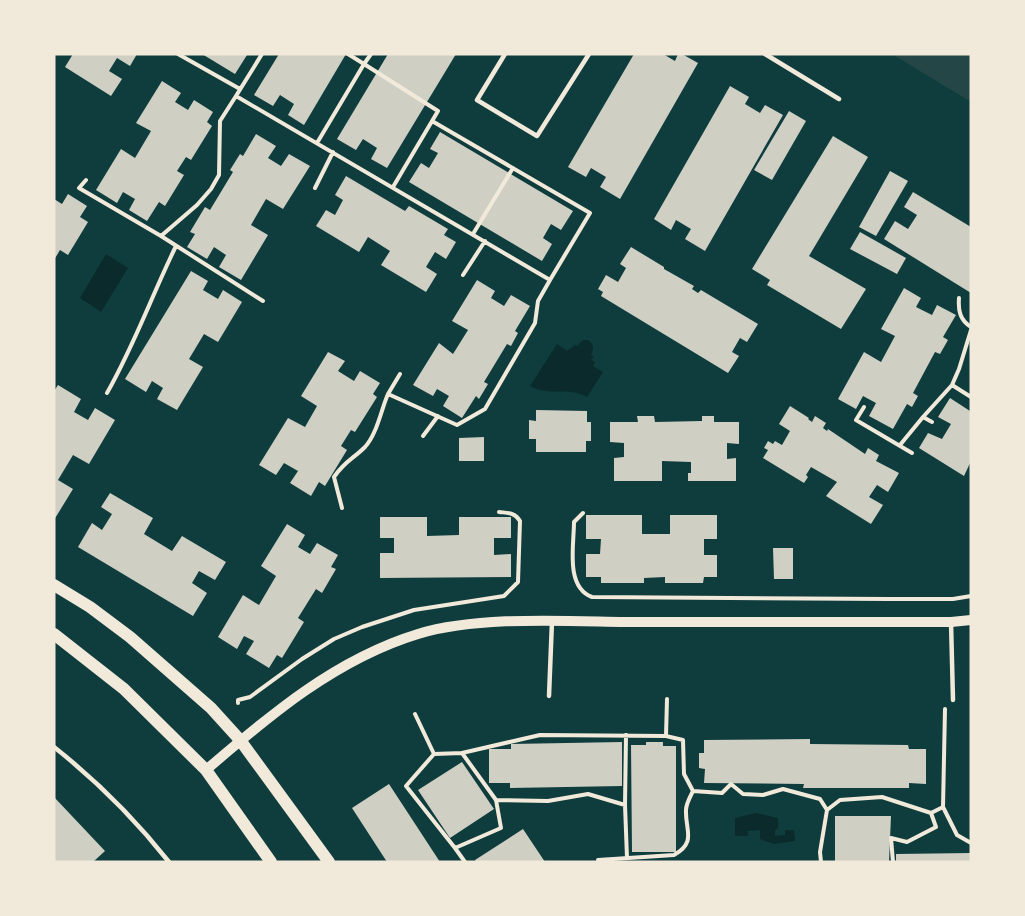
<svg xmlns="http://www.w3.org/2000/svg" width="1025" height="916" viewBox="0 0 1025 916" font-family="'Fira Sans',sans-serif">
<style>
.green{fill:#244646}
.water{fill:#0a2a2b}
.building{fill:#cfcfc3}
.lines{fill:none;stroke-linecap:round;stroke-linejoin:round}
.path{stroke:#f1e9da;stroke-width:4}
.service{stroke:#f1e9da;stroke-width:4.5}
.tertiary{stroke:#f1e9da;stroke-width:10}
.secondary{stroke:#f1e9da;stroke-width:12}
</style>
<rect width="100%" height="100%" fill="#0f3d3e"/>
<path class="green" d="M892 54H971V102Z"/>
<path class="water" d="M106 254 128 268 101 312 80 298Z
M583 340H588C594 344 594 349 591 355L594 357 591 360 595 362 593 366 603 372 587 397C568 386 549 397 530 386L557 344 567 351 575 345 577 346Z
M756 813 778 818V829L775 830V836L785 835V830H794L795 841 774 844 760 839V830L748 831V836H735V818Z"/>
<path class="building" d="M73 54H137L130 66 117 58 109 71 122 79 111 96 65 67Z
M202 54H246L247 55 235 74Z
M279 54H346L304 125 288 115 294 104 280 95 273 106 254 95Z
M388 54H456L387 168 371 159 377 148 363 139 356 150 337 139Z
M634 54H663L675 61 678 54H682L698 63 620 199 600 187 606 177 591 168 586 177 568 167Z
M162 81 181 93 175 102 188 110 194 100 213 112 207 122 212 126 191 160 186 157 177 171 184 175 165 206 159 202 147 221 129 210 135 199 123 192 117 203 96 190 121 149 135 158 151 131 136 123Z
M730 86 749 97 745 104 760 113 765 105 783 115 705 251 685 239 691 229 676 220 671 230 654 219Z
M789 111 806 121 772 180 754 170Z
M440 132 573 211 561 230 551 224 543 238 552 244 542 261 409 182 421 163 429 168 438 153 430 149Z
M256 134 276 146 268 158 281 166 289 154 310 166 283 209 266 199 251 225 268 235 241 280 219 267 226 255 214 247 207 259 187 247 195 234 190 232 205 207 210 210 233 172 230 170 240 154 243 156Z
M833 136 868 157 809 256 866 289 841 329 767 285 770 280 752 269Z
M890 171 908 181 876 236 859 227Z
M346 176 405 211 409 206 448 229 444 235 456 242 446 259 435 252 426 267 437 274 426 292 381 265 390 251 368 237 359 252 316 226 326 210 335 215 343 200 335 195Z
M913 192 971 227V293L884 239 895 221 908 229 917 215 904 207Z
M68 194 87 206 80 217 88 222 68 255 60 250 54 260V199L62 204Z
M860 232 906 258 897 274 850 249Z
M631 247 664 267V269L694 286 692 289 698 293 701 290 758 324 747 342 740 338 732 352 739 356 728 373 601 296 603 292 598 289 606 275 618 282 626 268 620 264Z
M191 271 208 281 203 290 218 299 223 290 242 302 218 342 204 334 189 359 203 367 177 410 157 399 163 388 152 381 146 392 125 379Z
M477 280 495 291 491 298 504 306 511 295 530 306 515 331 518 333 511 346 507 344 484 382 488 384 479 399 476 396 462 418 443 406 449 396 437 389 433 396 413 385 439 343 453 354 468 330 452 321Z
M904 288 921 298 916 307 932 315 937 305 956 315 943 337 948 340 940 354 935 352 913 393 918 396 912 407 907 404 893 429 869 416 876 403 863 396 856 409 838 399 864 352 881 362 895 336 881 329Z
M328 352 345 361 338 371 354 381 360 371 380 383 373 394 377 397 355 432 351 430 341 446 347 450 325 486 319 482 311 496 290 483 298 471 284 463 276 475 259 465 288 418 305 427 317 406 301 396Z
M58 385 81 399 74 412 88 420 95 408 115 420 89 464 73 455 58 480 73 489 54 520V391Z
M950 398 970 411 971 413V461L964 476 919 448 928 433 942 439 951 424 938 417Z
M790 406 809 418 808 419 812 422 815 416 826 423 823 428 827 431 828 429 865 454 868 448 879 455 876 461 899 473 888 492 877 485 869 497 883 505 871 524 826 496 837 482 811 467 806 475 808 477 804 483 763 458 768 450 764 448 768 441 773 444 775 441 782 445 790 431 779 424Z
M536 410 587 411V422H591V441H586V452H536V439H529V420L536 421Z
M637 416H654L655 422 702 421V416H714V422H739V444L727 443V459L736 458V481H688V473H691V462L662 461V481H614V458L624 457V443L610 442V422H638Z
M484 437V461H459V438Z
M110 493 153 518 144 534 172 551 182 536 226 562 215 580 199 571 192 583 207 593 193 616 78 547 92 523 102 530 112 514 101 507Z
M586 515H642V534H670V515H717V539H704V555H717V577H704L703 583H665V577L644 578V583H601V577H586V554H600L601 539H586Z
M380 517H427V536L459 535V517H511V538H494V555L511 554V577L380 578V553H394V538H380Z
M287 524 305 535 298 547 310 554 317 543 338 555 331 567 336 569 322 593 316 589 298 618 304 622 282 658 277 655 269 668 246 654 254 641 244 636 237 649 218 637 243 595 259 605 276 576 261 566Z
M773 548H793V579H774Z
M810 739V744L908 745 909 749H926V784L909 783V788H803L804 784 704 783 705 769 699 768V753H704V740Z
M622 742V786L510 788V783H489V749H511V744Z
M646 742H663V746H676V852H632L631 745H646Z
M462 762 494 809 450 838 418 790Z
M389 784 440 862H387L352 808Z
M54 797 105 851 93 862H56L54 860Z
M835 816H891L889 862H835Z
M523 829 545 862H476L475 860Z
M971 853V862H896V854Z"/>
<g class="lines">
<path class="path" d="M178 54 240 89
M262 54 236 96 550 280 590 213 432 121
M371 54 364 64 438 111 393 187
M236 96 220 121 219 175 211 189 197 205 161 236 263 301
M317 143 364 64 348 54
M86 180 79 188 161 236
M315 188 333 152
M473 234 513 168
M463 275 485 241
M959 298C958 311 960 320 971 327
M400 374 388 394 457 425 485 409 535 323 538 301 550 280
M952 385 971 397
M107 393C134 346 152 295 176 246
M864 407 856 420 912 453
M923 417 952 385 959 369 971 330
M423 436 438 416
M900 445 923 417 932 422
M342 508 334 477C345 461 353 459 365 447 377 434 381 410 388 394
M583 513 574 522C574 545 565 587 592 597L888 599H953L971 596
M238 703V700L250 697 302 659 334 639 362 627 414 610 504 596 518 582 520 521C515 512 507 513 499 512
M415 714 434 754 462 753 496 800 501 828 455 848 465 862
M462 753 540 735 666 736
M434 754 406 786 455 848
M693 791 722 793 731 784 743 794 763 795 783 789 820 799 827 810 820 852 821 862
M496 800 548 801 588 794 625 805 626 735
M625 805 627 858
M943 807 957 835 971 843
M827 810 840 800 882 797 931 813 943 807 945 709
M598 860 674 855C697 842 685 830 686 810 686 804 690 797 693 791L684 774 683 740 666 736 667 699
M893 862 891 838 907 842 936 827 931 813"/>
<path class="service" d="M505 54 477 100 537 136 589 54
M765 54 839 99
M951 622 953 700
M549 696 552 621
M54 747C97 781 135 819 169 862"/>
<path class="tertiary" d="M206 770C270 715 336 659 418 634 478 616 562 621 625 622 734 622 842 622 951 622L971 620"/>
<path class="secondary" d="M54 585 90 607 130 637 211 708 240 740 329 862
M54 634 124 689 206 770 271 862"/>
</g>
<rect width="1025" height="916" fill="none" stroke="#f1e9da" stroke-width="111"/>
</svg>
